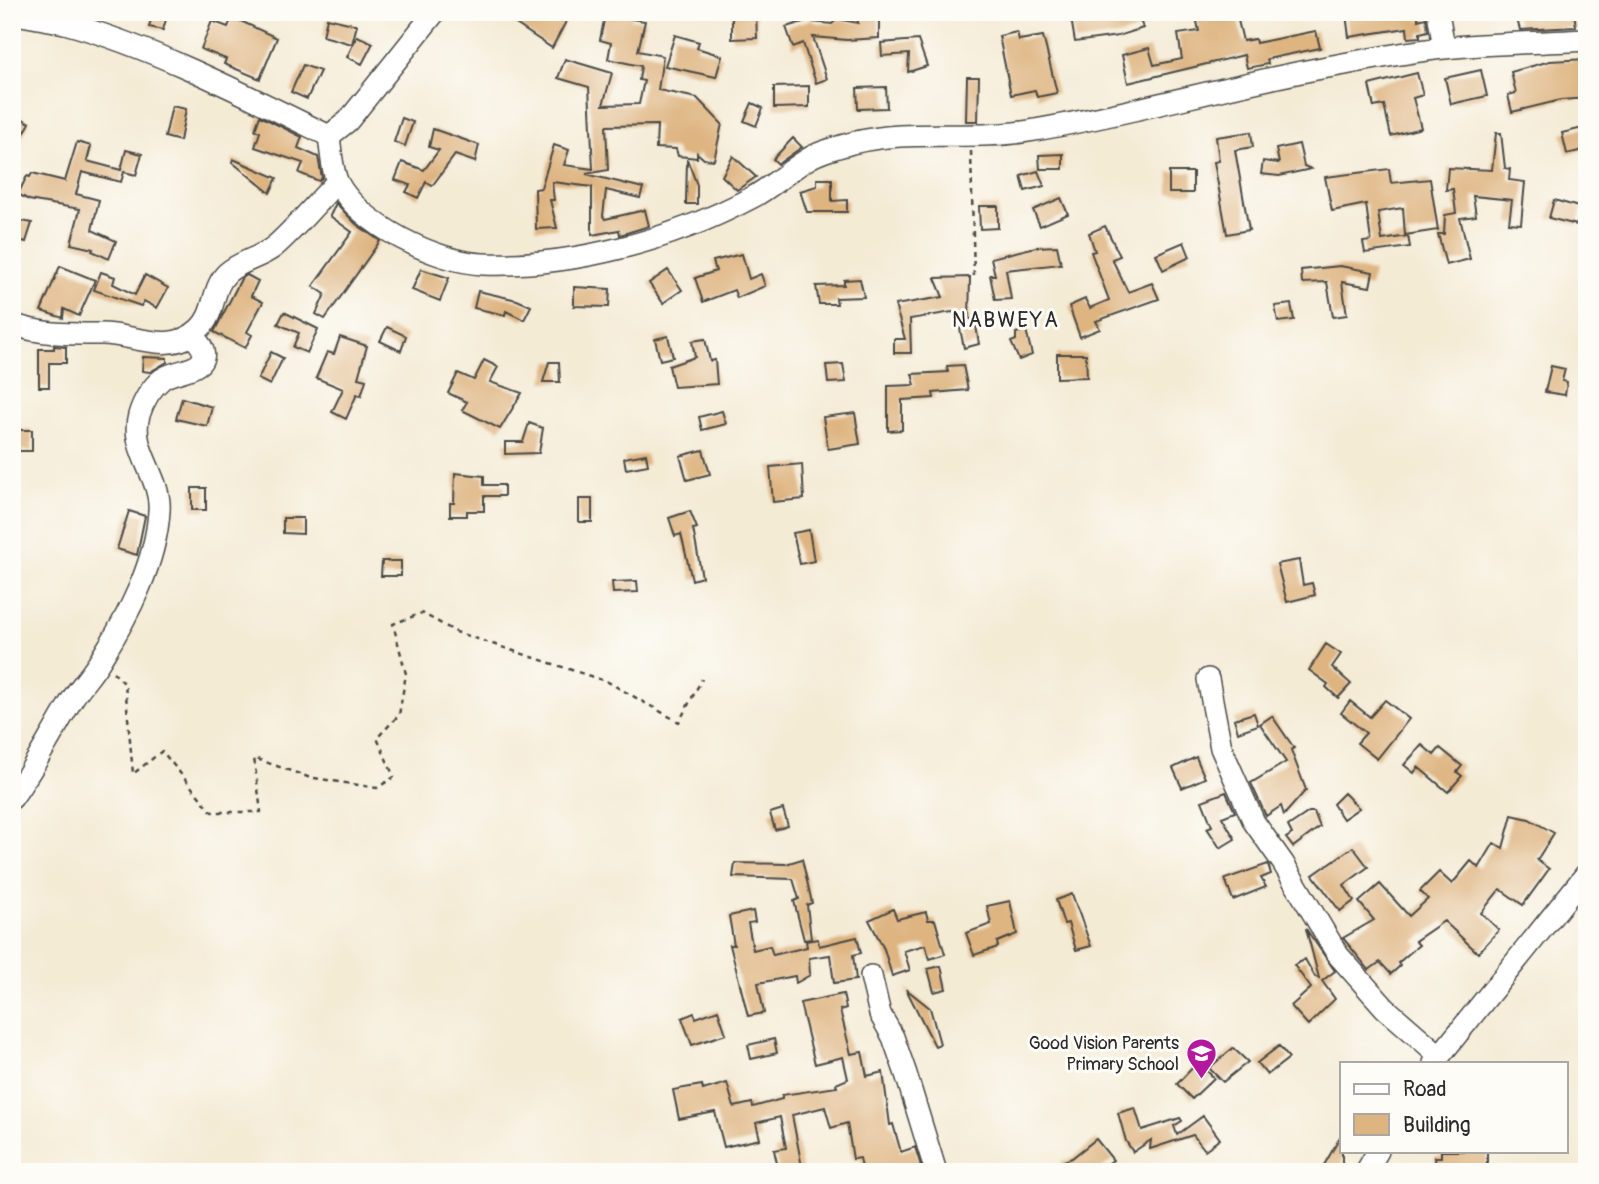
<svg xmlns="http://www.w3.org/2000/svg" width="1599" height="1184" viewBox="0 0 1599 1184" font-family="Pangolin,sans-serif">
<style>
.building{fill:#deb480}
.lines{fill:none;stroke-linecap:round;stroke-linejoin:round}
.minor-casing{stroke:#494844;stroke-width:24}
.path{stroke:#494844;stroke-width:2.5;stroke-dasharray:5 5;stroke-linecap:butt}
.minor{stroke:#fff;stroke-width:21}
.labels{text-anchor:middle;stroke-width:6;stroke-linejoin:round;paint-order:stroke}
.poi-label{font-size:18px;fill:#2b2b2b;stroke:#fdfcf7;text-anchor:end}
.quarter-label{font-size:21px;letter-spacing:2px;fill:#2b2b2b;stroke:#fdfcf7}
</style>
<rect width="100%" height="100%" fill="#fdfcf7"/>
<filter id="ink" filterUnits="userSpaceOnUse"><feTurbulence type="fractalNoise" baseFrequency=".0143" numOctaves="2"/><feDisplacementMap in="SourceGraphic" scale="14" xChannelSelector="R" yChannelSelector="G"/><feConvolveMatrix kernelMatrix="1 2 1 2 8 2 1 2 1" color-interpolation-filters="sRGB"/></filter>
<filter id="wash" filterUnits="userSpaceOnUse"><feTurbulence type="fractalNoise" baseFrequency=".00686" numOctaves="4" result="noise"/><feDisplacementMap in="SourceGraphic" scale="28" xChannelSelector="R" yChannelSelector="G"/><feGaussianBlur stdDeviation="1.57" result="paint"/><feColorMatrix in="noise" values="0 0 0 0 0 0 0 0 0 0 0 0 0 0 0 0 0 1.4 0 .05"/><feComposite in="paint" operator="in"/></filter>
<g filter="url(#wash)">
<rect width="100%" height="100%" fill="#f4ebd5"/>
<g id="blocks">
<path class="building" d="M153 12H168L163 30 149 27Z
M498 12H562L569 16 552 48Z
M613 12H633L631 19 645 21 638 51 663 56 658 90 697 98 722 124 714 160 704 159 697 153V158L678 156 676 149 656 148 657 125 606 126 608 170 586 174 643 188 640 198 606 190 603 216 605 219 645 210 649 226 620 235 619 230 592 235V187L552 182 554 200H550L557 228 536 229 535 189 541 188 554 145 569 150 564 165 593 169 589 87 558 78 565 59 612 73 603 105 639 104 644 81 639 80 641 66 608 59 611 43 600 40 605 15 612 16Z
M732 12H756L757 38 732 39Z
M858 12H879V38L847 40 813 37 827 79 816 83 803 43 793 47 786 27 813 19V22L832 24 837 19 858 23Z
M1070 12H1111L1112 17 1137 12 1143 28 1118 36 1075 42Z
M1195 12H1236L1243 41 1255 39 1256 43 1316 31 1320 48 1267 59 1268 64 1247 68 1244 55 1128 83 1122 55 1149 48 1154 65 1182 59 1178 34 1199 31Z
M1357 12H1401V16L1418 14V20L1426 18 1428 31 1420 33V37L1408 38 1407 28 1349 37 1346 14Z
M1515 12H1574L1576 27 1520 30Z
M232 17 277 38 260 79 224 64 226 59 201 49 212 21 228 27Z
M327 18 357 25 352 44 323 36Z
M1017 32 1019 40 1043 36 1057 93 1037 97 1035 90 1011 95 999 36Z
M675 35 699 42 697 48 722 56 716 77 665 66Z
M357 36 373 43 362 64 347 57Z
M918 40 927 66 908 72 909 54 882 56 881 43Z
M1587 59V98L1561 100 1512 112 1508 95 1516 93 1511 72 1550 61Z
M303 65 320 71 307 99 291 92Z
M1481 70 1487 96 1451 104 1445 78Z
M1417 73 1423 95 1413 98 1421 128 1391 136 1384 105 1374 107 1369 85Z
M967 77H979L978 121H966Z
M809 86V107L774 108V87Z
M886 87 887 108 858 109 857 88Z
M752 103 763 108 756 126 744 121Z
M172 106 186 109 180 141 165 137Z
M260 116 302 137 298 148 318 157 322 178 319 181 299 173 303 163 255 147 260 132 255 130Z
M19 117 30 123 12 155V129Z
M402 118 413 122 405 146 394 142Z
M1587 127V149L1567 154 1562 133Z
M433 129 479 145 475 162 455 155 432 186 426 182 418 198 406 192 410 185 395 180 402 162 424 170 439 150 429 147Z
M1251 132 1253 147 1235 150 1249 230 1227 234 1214 162 1219 161 1216 137Z
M1496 133H1501L1505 168 1510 169 1509 180 1525 182 1521 224 1509 223 1512 200 1473 196 1476 216 1460 218 1470 259 1446 265 1438 234H1444L1445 215 1456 213 1453 189 1446 190 1448 168 1492 170Z
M793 138 802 147 778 164 773 159Z
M77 142 91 146 87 161 121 170 126 150 142 154 136 175 124 172 121 182 82 172 76 194 99 200 92 230 116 241 109 259 92 251 93 249 71 244 80 209 29 200 18 194 27 176 30 177 32 173 65 181Z
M1299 144 1304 166 1311 169 1279 176 1261 174 1263 161 1279 163 1276 149Z
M1063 154V169H1040L1039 155Z
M733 156 756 177 737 190 722 176Z
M233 159 277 178 270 193 232 162Z
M687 159 697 185V204H686Z
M1389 169 1391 183 1430 179 1438 230 1405 235 1403 208 1378 212 1382 240 1408 236 1410 247 1365 253 1363 242 1371 241 1366 204 1332 211 1325 177Z
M1038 171 1044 186 1025 191 1021 176Z
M1169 172H1193V193H1169Z
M817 179H832V201L847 200V212H807L800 191 817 186Z
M1061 198 1068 214 1040 226 1033 210Z
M1554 200 1582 208 1577 225 1549 218Z
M336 203 356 224 380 241 325 319 316 314 325 294 313 286 352 232 330 216Z
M979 206H998V228L980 229Z
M12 219 32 223 26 242 12 238Z
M1105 226 1120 256 1112 259 1128 292 1152 283 1159 299 1096 321 1100 329 1080 337 1069 306 1085 299 1090 308 1109 300 1091 252 1095 251 1089 233Z
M1184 242 1190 257 1163 270 1156 254Z
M1057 246 1061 264 1006 270 1011 299 995 300 990 275H995L991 258 1036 247Z
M742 254 749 279 761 274 765 286 737 298 734 290 703 302 695 278 716 271 713 261Z
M60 266 95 280 79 316 64 309 63 318 41 311Z
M1340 266 1373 272 1370 287 1342 282 1347 315 1333 317 1327 282 1302 283 1301 270Z
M421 269 449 278 440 301 412 290Z
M668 270 682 290 663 303 649 283Z
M101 272 115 277 113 284 135 295 145 275 168 288 157 308 144 301 141 306 94 290Z
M247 275 258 281 251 296 263 302 247 332 252 335 245 348 214 332 241 279Z
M970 277 969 319H975L979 344 964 348 957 314 952 312 910 319 911 353H894V339H905L895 305 943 297 935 278Z
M860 279 864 297 836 298 837 304H819L816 286 844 285V280Z
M574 287 610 289 609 307 574 306Z
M478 291 517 300 531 306 524 320 506 311 505 315 474 308Z
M1291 304 1294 320 1278 322 1275 306Z
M284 312 318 329 307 353 293 347 299 333 278 324Z
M387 327 406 336 401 351 380 341Z
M1026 330 1032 355 1019 360 1011 342 1016 340V333Z
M668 336 673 357 660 360 655 339Z
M340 337 367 346 358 378 366 380 361 396 357 394 346 419 332 412 343 389 316 378 327 352 334 354Z
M705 339 710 361 715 360 717 384 674 387 669 366 695 357 692 341Z
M54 346 66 347V363H49V387H39V349H54Z
M271 352 283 358 270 385 258 379Z
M1057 354H1086L1087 377 1057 378Z
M143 357 167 358V362L150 372 142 371Z
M484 360 498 367 490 382 522 393 500 429 462 410 467 402 448 393 458 373 474 380Z
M549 362H559L560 382H543Z
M843 364 846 382 828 383 826 365Z
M963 365 968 390 933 393 934 398 902 400V430L888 431V386L915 385 912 374 948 372 947 366Z
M1551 366 1565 369 1562 381 1567 382 1565 395 1545 392Z
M182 398 212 407 207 426 176 419Z
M722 411 726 424 702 430 699 417Z
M855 413 860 444 828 449 823 417Z
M529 423 543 428 539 453 505 454V442H523Z
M12 430H32V451H12Z
M703 450 710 474 687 480 680 456Z
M646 454 648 465 626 469 624 458Z
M802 464 804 499 773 502 770 467Z
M455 473 484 476V485H504V496H484V511H467V516H450V503H454Z
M192 488H206V510H192Z
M579 499H592V522H579Z
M129 511 145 516 137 555 117 549Z
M690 511 697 528 693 529 702 577 692 580 681 534 675 536 669 518Z
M283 518H303V534L283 533Z
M809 530 814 561 800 564 793 533Z
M1299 560 1303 585 1312 583 1315 595 1287 602 1277 564Z
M382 561H401V576H381Z
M637 581 638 592 613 593 612 582Z
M1326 644 1341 654 1332 667 1351 684 1338 698 1326 687 1328 684 1309 670Z
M1385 700 1409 719 1377 759 1357 743 1366 733 1341 713 1350 701 1370 717Z
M1254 713 1258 725 1238 732 1234 719Z
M1272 716 1294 748 1291 750 1306 790 1284 815 1281 806 1266 816 1251 783 1286 762 1260 724Z
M1422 745 1434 755 1440 748 1462 766 1457 772 1462 776 1448 792 1418 767 1414 773 1404 765Z
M1196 757 1205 778 1182 788 1173 768Z
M1226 792 1235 812 1222 817 1235 839 1220 848 1207 828 1212 826 1202 801Z
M1344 793 1359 808 1343 819 1333 804Z
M783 809 788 826 775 830 770 813Z
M1309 812H1314L1320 827 1293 847 1286 838 1292 834 1288 826Z
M1512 815 1529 819 1554 833 1537 860 1549 869 1523 905 1500 889 1481 913 1499 930 1478 953 1444 921 1415 941 1419 945 1398 963 1400 966 1391 974 1380 962 1369 970 1343 938 1374 920 1359 902 1380 884 1409 916 1428 899 1420 891 1439 872 1452 884 1471 861 1479 868 1494 843 1503 848Z
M1353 847 1368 867 1344 885 1354 901 1340 911 1313 875Z
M802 859 812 903 807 905 811 939 804 940 794 901 799 899 793 879 733 877 735 863 786 864Z
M1268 864 1271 874 1261 878 1266 887 1233 900 1225 879Z
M1072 894 1091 946 1076 950 1068 923 1064 924 1056 900Z
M1010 901 1017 934 997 942 998 947 974 955 966 933 991 924 987 906Z
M893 909 897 919 926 912 928 920H935L945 954 930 959 925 945 904 951 910 970 892 976 884 949 869 920Z
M753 911 755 922 748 923 753 950 770 946 773 955 807 947 806 941 818 939 819 946 857 937 861 953 853 955 856 980 834 983 830 955 809 958 810 975 796 983 795 976 758 983 764 1013 748 1016 730 945H734L729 916Z
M1306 929 1335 971 1322 981 1335 999 1308 1025 1291 1006 1311 988 1294 965 1305 959 1315 977 1319 978Z
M941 966 946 989 934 992 928 969Z
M906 989 930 1008 940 1044 935 1046Z
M843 994 846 1008 840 1010 851 1054 862 1052 867 1076 883 1072 890 1125 893 1124 901 1152 915 1147 921 1166 907 1172 905 1167 889 1172H863L860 1158 853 1159 847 1123 831 1128 825 1107 792 1115 803 1172H779L774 1150 786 1148 780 1117 756 1123 760 1139 724 1147 715 1112 679 1119 673 1090 702 1085 703 1090 727 1083 734 1107 752 1103 753 1107 782 1099V1095L837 1087 836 1084 848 1079 843 1057 815 1064 800 1003Z
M718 1010 726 1034 692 1045 682 1018 694 1013 696 1018Z
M774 1039 777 1053 751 1059 748 1045Z
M1279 1046 1289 1058 1267 1075 1257 1063Z
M1233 1048 1248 1062 1223 1082 1209 1068Z
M1198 1062 1214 1078 1192 1099 1177 1084Z
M1135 1108 1142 1130 1180 1118 1182 1121 1174 1126 1177 1135 1203 1116 1220 1139 1205 1150 1193 1135 1150 1149 1151 1140 1133 1152 1126 1141 1118 1113Z
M1342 1134V1165L1338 1172H1320Z
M1096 1139 1113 1160 1096 1172H1065L1061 1162 1072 1158Z
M1441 1151H1487V1172H1440V1168H1436L1435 1157H1441Z"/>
</g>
</g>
<g filter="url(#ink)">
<use href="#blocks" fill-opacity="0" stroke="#494844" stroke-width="2"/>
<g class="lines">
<defs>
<path id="minor" d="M1438 12 1444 48
M12 13C30 17 48 19 65 23 153 47 248 96 329 136 331 151 332 171 338 183 360 225 437 262 483 264 573 267 672 240 751 198 772 187 788 171 808 159 820 151 839 147 852 143 910 128 970 141 1029 131 1128 115 1224 86 1322 68 1362 61 1403 52 1444 48 1491 43 1539 43 1587 40
M329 136 348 121 435 12
M12 324C41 335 72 334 102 334 134 334 171 356 199 329 216 314 211 289 227 273 240 261 260 258 274 247 296 228 316 203 337 182
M1208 679 1221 748 1254 822 1283 863 1338 955 1385 1008 1439 1055
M12 798C35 767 53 731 73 698 82 684 93 673 101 659 128 616 156 563 159 511 162 477 129 450 139 415 143 402 151 388 162 379 172 371 199 371 203 358 206 349 197 341 192 335
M871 976 880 1014 893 1037 906 1074 936 1172
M1434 1063 1587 873
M1366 1172 1378 1151"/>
</defs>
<use href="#minor" class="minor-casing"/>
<path class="path" d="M971 151 974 278
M113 672 125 684 133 774 162 751 212 812H261L254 758 308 777 377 788 394 777 377 738 399 715 406 674 393 624 422 613 456 632 608 682 679 722 702 679"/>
<use href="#minor" class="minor"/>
</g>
</g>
<defs>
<symbol id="school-pin" viewBox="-11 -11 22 30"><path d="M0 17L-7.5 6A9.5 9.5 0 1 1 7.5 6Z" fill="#b5179e" stroke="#fdfcf7"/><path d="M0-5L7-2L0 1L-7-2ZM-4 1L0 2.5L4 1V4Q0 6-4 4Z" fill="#fff"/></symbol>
</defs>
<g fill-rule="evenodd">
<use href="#school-pin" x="1184" y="1036" width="35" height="47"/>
</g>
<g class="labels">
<g class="poi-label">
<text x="1179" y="1049">Good Vision Parents<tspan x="1179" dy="21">Primary School</tspan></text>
</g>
<g class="quarter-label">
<text x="1006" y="327">NABWEYA</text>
</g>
</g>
<rect width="1599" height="1184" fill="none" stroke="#fdfcf7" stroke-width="42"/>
<rect x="1340" y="1062" width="228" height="91" fill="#fdfcf7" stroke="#a9a8a5" stroke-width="2"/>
<rect x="1354" y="1084" width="35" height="10" fill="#ffffff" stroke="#a9a8a5" stroke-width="2"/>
<text x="1403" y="1096" font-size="21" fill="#2b2b2b">Road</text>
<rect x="1354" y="1114" width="35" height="21" fill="#deb480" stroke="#a9a8a5" stroke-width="2"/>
<text x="1403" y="1132" font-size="21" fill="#2b2b2b">Building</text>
</svg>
